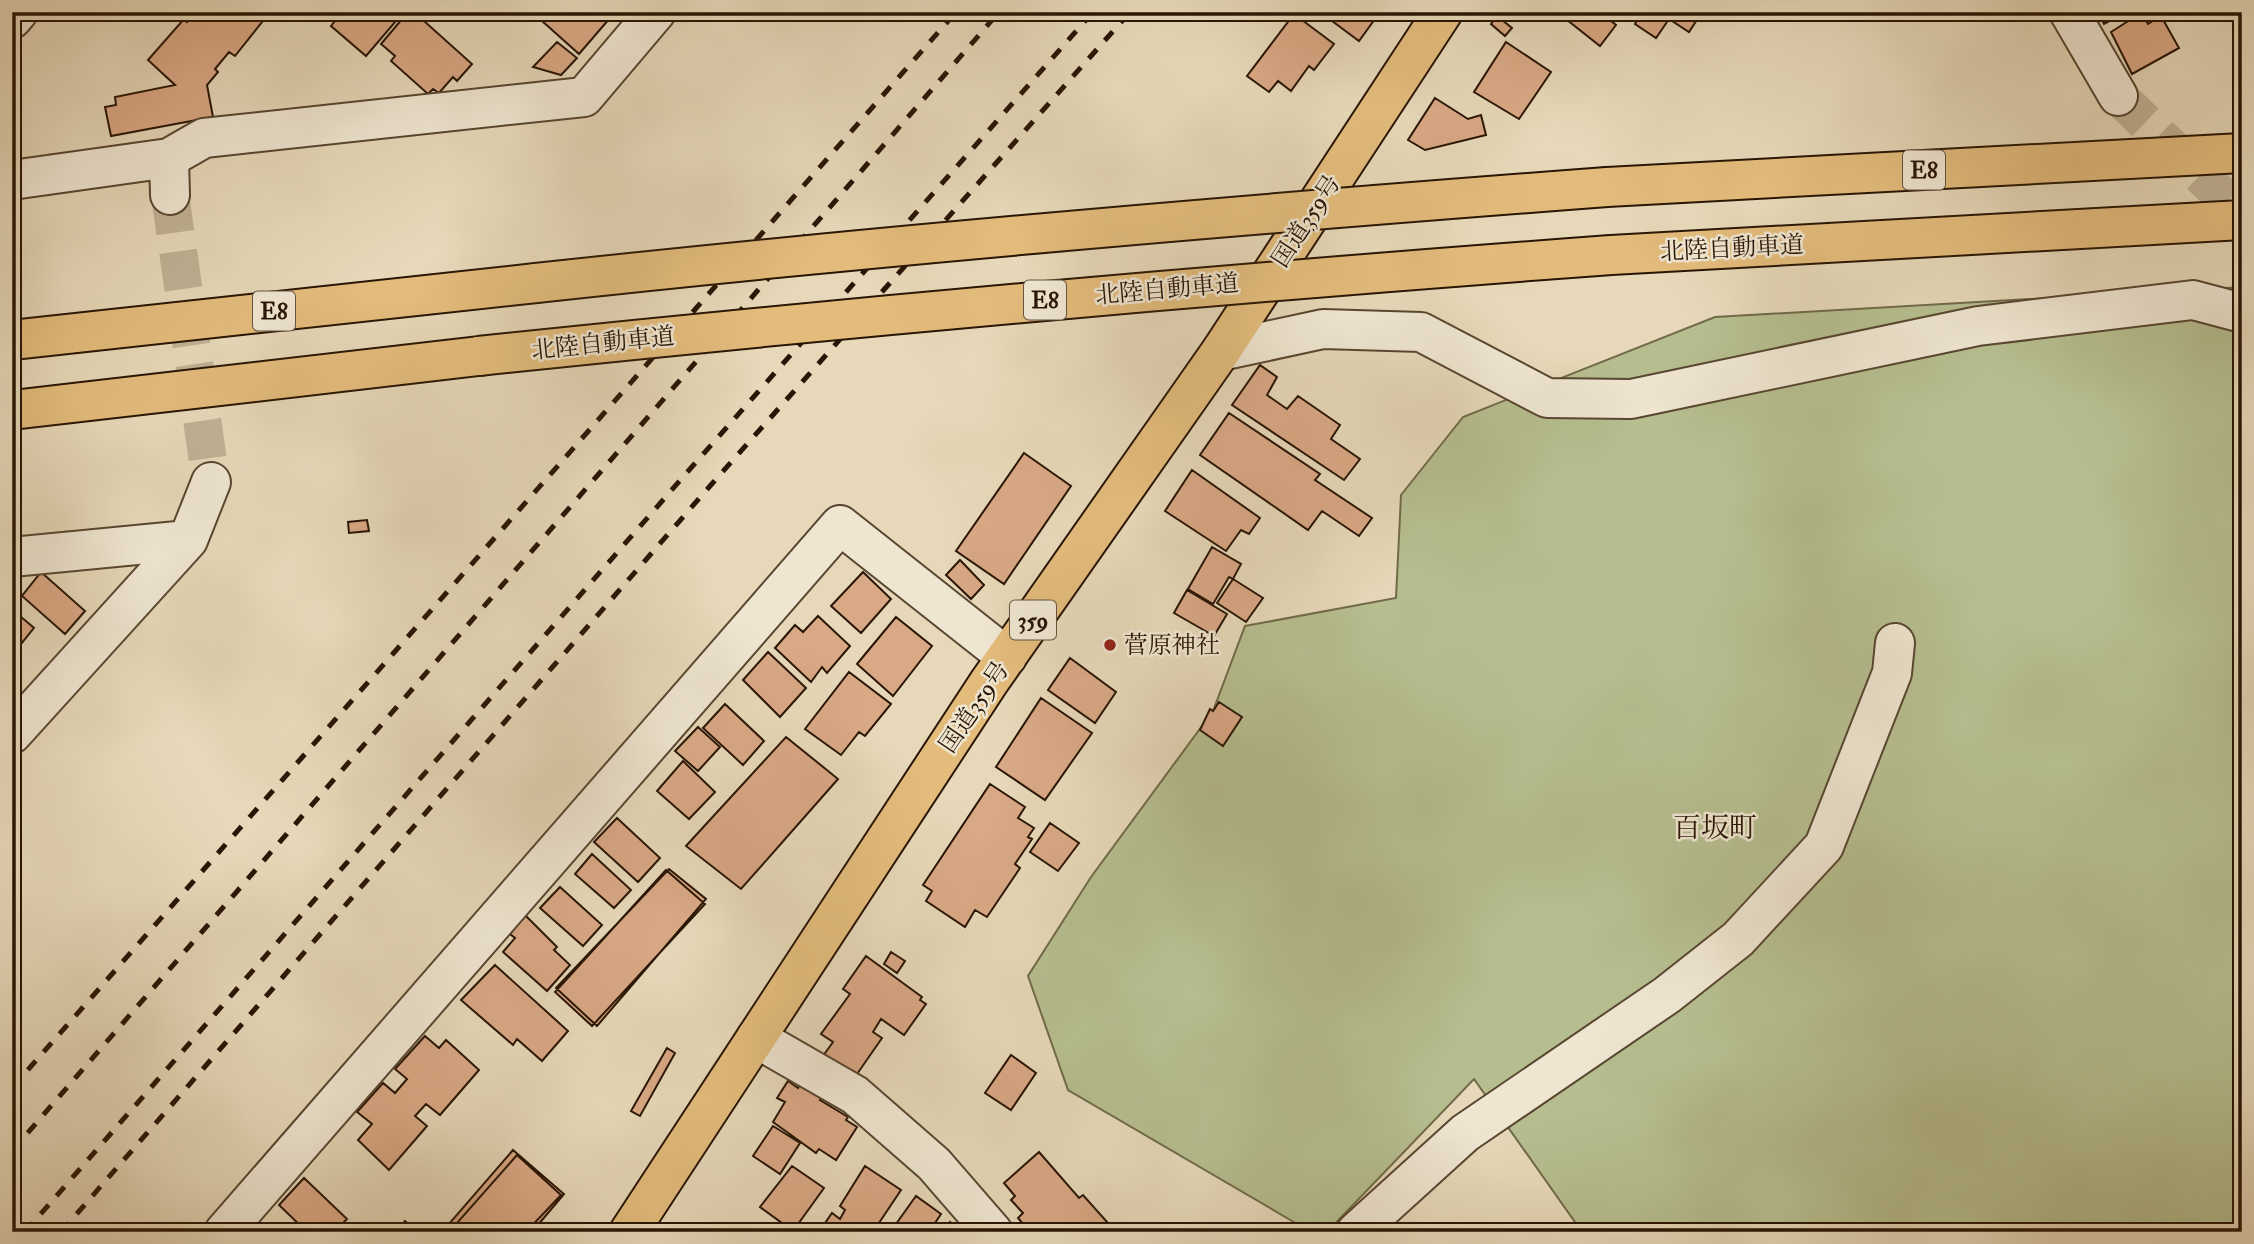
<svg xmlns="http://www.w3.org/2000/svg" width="2254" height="1244" viewBox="0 0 2254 1244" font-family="'IM FELL Double Pica','Noto Serif JP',serif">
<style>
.green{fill:#b6be8f;stroke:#706a49;stroke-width:2}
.building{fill:#d9a885;stroke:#291503;stroke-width:2}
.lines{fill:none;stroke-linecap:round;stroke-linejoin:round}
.minor-tunnel{stroke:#c0b195;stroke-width:38;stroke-dasharray:38 19;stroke-linecap:butt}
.minor-casing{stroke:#584630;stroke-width:42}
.highway-casing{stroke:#291503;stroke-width:42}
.minor{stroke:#efe6d2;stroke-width:38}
.highway{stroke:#e3bc7c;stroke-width:38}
.rail{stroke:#291503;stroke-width:5;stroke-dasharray:12 12;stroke-linecap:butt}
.highway-bridge-casing{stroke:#291503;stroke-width:42;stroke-linecap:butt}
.highway-bridge{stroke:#e3bc7c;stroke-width:38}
.poi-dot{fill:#8f2418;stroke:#efe6d2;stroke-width:2.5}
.labels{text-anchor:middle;stroke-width:5;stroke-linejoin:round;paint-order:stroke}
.shield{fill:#efe6d2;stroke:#645441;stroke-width:2}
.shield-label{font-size:23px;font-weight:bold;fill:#291503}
.street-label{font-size:24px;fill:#291503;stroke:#efe6d2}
.poi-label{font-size:24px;fill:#291503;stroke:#efe6d2;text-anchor:start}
.quarter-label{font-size:28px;fill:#291503;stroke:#efe6d2}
</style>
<rect width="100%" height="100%" fill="#e6d8b9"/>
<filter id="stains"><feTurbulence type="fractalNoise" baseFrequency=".00286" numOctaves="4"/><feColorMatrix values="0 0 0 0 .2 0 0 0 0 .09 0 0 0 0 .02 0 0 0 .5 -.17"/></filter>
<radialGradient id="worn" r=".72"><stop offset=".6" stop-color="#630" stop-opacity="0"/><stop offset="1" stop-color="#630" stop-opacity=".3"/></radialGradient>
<path class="green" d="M2242 287V1232H1582L1474 1079 1327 1232H1311L1068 1090 1028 976 1091 877 1213 711 1245 626 1396 598 1401 495 1463 417 1715 317Z"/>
<path class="building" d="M196 12H270L235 56 229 52 215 69 218 72 207 85 213 117 111 136 105 107 116 105 115 97 175 85 148 60 184 19 187 22Z
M342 12H399L402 14 366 56 331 26Z
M408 12H414L472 64 457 81 453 77 439 93 433 89 428 94 391 61 395 56 381 44Z
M532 12H604L610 18 579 54Z
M1320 12H1380L1359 41Z
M1557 12H1608L1605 16 1616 25 1600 46Z
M1642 12H1702L1689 32 1669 19 1656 38 1635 24Z
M2098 12H2127L2104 24Z
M2141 13 2148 24 2161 16 2179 48 2132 74 2111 32Z
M1294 14 1334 44 1314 70 1309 66 1291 91 1278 81 1269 92 1247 76Z
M1497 16 1512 28 1505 36 1491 24Z
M557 42 577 58 561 75 533 67Z
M1506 42 1551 72 1519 119 1474 92Z
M1435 98 1468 119 1481 115 1486 135 1425 150 1408 140Z
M1260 365 1277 377 1267 395 1287 409 1298 396 1340 425 1331 439 1360 459 1344 480 1232 405Z
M1229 413 1320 474 1315 480 1372 518 1359 536 1322 511 1308 530 1200 455Z
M1024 453 1071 486 1004 584 956 551Z
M1192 470 1260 518 1249 534 1241 530 1226 551 1165 511Z
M367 520 369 531 349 533 348 522Z
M1212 547 1241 564 1233 579 1229 577 1213 604 1188 589Z
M960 560 984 585 971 599 946 575Z
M41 572 85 611 65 634 22 596Z
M863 572 891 599 861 633 831 606Z
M1233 579 1263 598 1246 622 1217 603Z
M1187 590 1227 614 1214 636 1174 613Z
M20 616 34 628 13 654 12 620 15 622Z
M818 616 850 646 827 673 822 667 811 682 775 648 795 625 803 632Z
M896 617 932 646 893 696 857 664Z
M768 652 806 688 780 717 743 680Z
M1070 658 1116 692 1095 723 1048 690Z
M849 672 891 704 865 736 859 732 841 755 805 729Z
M1041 698 1092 733 1045 800 996 767Z
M1219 702 1242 717 1223 746 1200 730 1210 709 1213 711Z
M725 704 764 741 743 765 703 728Z
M698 727 720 747 698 771 675 751Z
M786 737 838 779 741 889 686 846Z
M683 761 715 792 689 819 657 791Z
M990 784 1025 807 1018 818 1034 828 1028 837 1032 839 1015 864 1020 868 987 917 975 910 965 927 926 901 932 891 923 885Z
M617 818 660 858 638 882 594 842Z
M1050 823 1079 843 1058 871 1030 852Z
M592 854 631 890 614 908 575 874Z
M669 869 706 899 597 1026 556 988Z
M666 870 705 904 592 1026 555 992Z
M560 887 602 925 583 946 540 908Z
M525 915 557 947 554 950 570 965 547 991 503 952 515 938 510 934Z
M891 952 905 961 897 973 884 964Z
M866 956 922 997 920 1000 926 1004 904 1035 881 1019 873 1032 882 1038 855 1077 823 1056 833 1042 821 1034 850 994 843 989Z
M495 965 568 1031 542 1061 517 1039 513 1045 461 1000Z
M425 1036 439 1048 446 1040 479 1070 440 1115 426 1104 415 1116 427 1126 389 1170 358 1140 372 1124 357 1112 383 1083 395 1093 407 1079 395 1069Z
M425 1036 439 1048 446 1040 479 1070 440 1115 426 1104 415 1116 427 1126 389 1170 358 1140 372 1124 357 1112 383 1083 395 1093 407 1079 395 1069Z
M667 1048 675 1053 640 1116 631 1111Z
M1011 1055 1036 1073 1011 1110 985 1093Z
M788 1081 798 1088 800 1084 821 1097 820 1100 848 1117 846 1120 857 1127 836 1160 819 1149 816 1153 773 1122 785 1102 777 1098Z
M773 1126 800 1143 780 1174 753 1156Z
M513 1150 564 1194 532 1232H442Z
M1039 1152 1079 1198 1083 1195 1116 1232H1030L1018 1218 1023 1213 1011 1200 1015 1196 1004 1183Z
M517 1155 561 1195 526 1232H449Z
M792 1166 824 1188 793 1231 760 1207Z
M865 1166 901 1190 879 1223 891 1231 916 1196 941 1214 929 1232H819L832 1213 840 1219 845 1210 840 1206Z
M304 1178 347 1219 334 1232H307L279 1205Z
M405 1221 417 1232H396Z
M950 1222 962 1231 961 1232H944Z"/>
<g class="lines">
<path class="minor-tunnel" d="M2118 96 2242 215
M170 195 211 482"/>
<defs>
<path id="minor" d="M2069 12 2118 96
M12 19 18 12
M169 158 170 195
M12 180 169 158 204 138 584 97 656 12
M1221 351 1323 329 1421 332 1547 398 1631 399 1978 326 2193 300 2242 313
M12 557 188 540
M12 734 188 540 211 482
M756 1038 855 1095 934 1164 993 1232
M224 1232 840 525 1007 657
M1356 1232 1465 1133 1667 995 1738 939 1824 846 1892 673 1895 643"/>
<path id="highway" d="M1607 187 2242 153
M1611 255 2242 220
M12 340 536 283
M12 410 479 356
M629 1232 989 682 1221 351 1443 12"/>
</defs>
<use href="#minor" class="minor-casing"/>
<use href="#highway" class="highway-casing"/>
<use href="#minor" class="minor"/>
<use href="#highway" class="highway"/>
<path class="rail" d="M12 1088 956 12
M12 1151 999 12
M25 1232 690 469 1093 12
M61 1232 710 486 1130 12"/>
<defs>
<path id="highway-bridge" d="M536 283C892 244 1249 214 1607 187
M479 356C856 316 1233 283 1611 255"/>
</defs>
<use href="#highway-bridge" class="highway-bridge-casing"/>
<use href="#highway-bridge" class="highway-bridge"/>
</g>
<circle class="poi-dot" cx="1110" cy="645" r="7"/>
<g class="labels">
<g class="shield">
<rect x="1903" y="150.5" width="42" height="39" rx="5"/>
<rect x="1024" y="280.5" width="42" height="39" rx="5"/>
<rect x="253" y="291.5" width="42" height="39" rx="5"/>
<rect x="1010" y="600.5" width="46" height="39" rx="5"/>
</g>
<g class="shield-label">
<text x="1924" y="178">E8</text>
<text x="1045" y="308">E8</text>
<text x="274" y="319">E8</text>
<text x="1033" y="628">359</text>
</g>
<g class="street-label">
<text transform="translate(1306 221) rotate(-57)" y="8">国道359号</text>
<text transform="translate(1732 248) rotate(-3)" y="8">北陸自動車道</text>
<text transform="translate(1167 289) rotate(-5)" y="8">北陸自動車道</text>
<text transform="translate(603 343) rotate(-6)" y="8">北陸自動車道</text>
<text transform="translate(974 707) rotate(-56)" y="8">国道359号</text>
</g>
<g class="poi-label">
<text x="1124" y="653">菅原神社</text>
</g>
<g class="quarter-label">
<text x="1715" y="837">百坂町</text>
</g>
</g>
<rect width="2254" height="1244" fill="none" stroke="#e6d8b9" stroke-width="42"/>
<rect x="14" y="14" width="2226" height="1216" fill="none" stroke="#291503" stroke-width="3.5"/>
<rect x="21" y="21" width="2212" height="1202" fill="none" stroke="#291503" stroke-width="2"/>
<rect width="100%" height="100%" filter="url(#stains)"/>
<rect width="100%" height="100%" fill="url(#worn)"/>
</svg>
